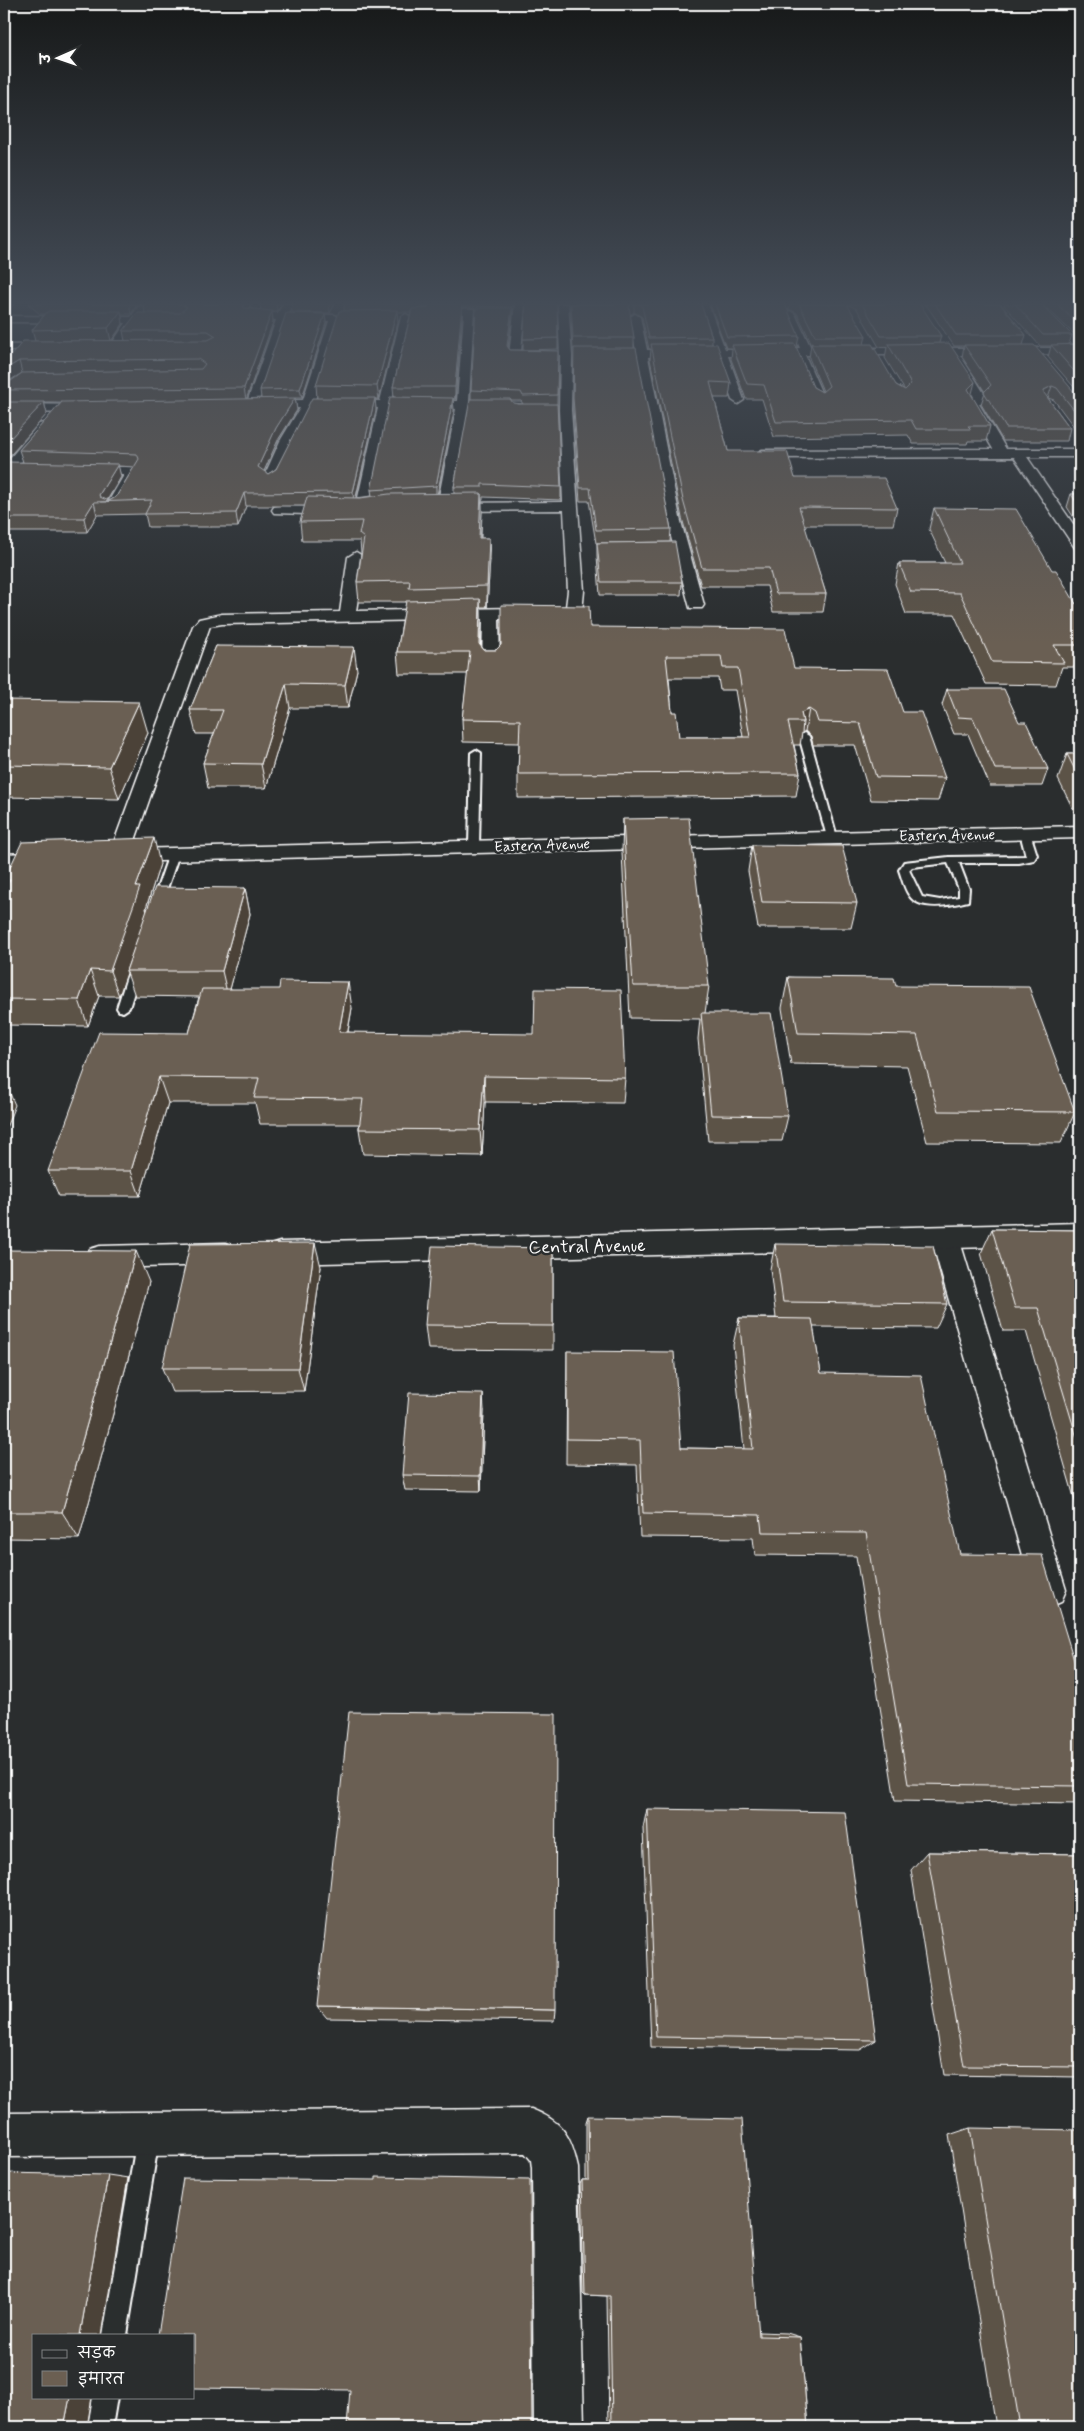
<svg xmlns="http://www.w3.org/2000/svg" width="1084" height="2431" viewBox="0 0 1084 2431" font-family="Mynerve,'Playpen Sans Deva',sans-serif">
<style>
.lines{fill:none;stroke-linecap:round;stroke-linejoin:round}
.lane-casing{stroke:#fff;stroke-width:4}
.street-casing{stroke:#fff;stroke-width:3}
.secondary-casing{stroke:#fff;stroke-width:3}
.lane{fill:#2a2d2e;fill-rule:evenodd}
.street{fill:#2a2d2e;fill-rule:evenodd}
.secondary{fill:#2a2d2e;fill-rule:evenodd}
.wall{fill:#5c5247;stroke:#fff;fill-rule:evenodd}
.shaded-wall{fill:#4b4239;stroke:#fff}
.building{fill:#6b5f52;stroke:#fff;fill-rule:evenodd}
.labels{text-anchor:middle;stroke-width:5;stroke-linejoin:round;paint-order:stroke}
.far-street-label{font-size:15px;fill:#fff;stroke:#2a2d2e}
.street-label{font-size:18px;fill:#fff;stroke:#2a2d2e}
</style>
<rect width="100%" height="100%" fill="#2a2d2e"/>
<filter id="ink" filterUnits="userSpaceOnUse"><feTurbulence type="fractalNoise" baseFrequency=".02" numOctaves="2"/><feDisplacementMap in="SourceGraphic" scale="10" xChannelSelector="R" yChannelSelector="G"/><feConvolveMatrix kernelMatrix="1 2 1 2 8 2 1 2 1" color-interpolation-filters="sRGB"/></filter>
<g filter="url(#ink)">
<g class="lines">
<defs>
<path id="lane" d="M804 733 809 736 837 837 836 839H828L827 837 799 736Z
M476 750 481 753 479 846 474 849 469 846 471 753Z
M1025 830 1030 833 1037 855 1034 860 1019 863H959L969 889 968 901C952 905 919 912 909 895 904 888 902 878 899 870L904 862 949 857 1026 856 1020 833ZM948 863 959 889V897L940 900 922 897 909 870 912 867Z
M174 851 179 854 162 903 161 905H153L152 903 169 854Z
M136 963 142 967 129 1008 123 1012 119 1011 117 1008 130 967Z
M148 2127 156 2130 159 2138 127 2335H103L137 2138 140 2130Z
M93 2397H117L112 2427H88Z"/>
<path id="street" d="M252 304H262L258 313H278L283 304H293L289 314 335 315 340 318 315 400 380 401 401 317 406 314 411 317 392 401H457L464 314 429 313 424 310 429 307 474 309 469 401H480L486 405 480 409H469L452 503 563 502 559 410 560 356 558 304H568L572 356 571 410 584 591 582 612 580 615 574 617 499 618 500 666 497 670H485L482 666 483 619 222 624 210 626 132 849 1080 826V838L120 862 112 860 109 856 193 626 199 619 222 614 340 612 348 557 356 552 364 557 356 611 566 607 568 591 564 510 444 511 437 507 456 409 390 408 367 514 362 515 355 511 378 408H312L294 441 276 481 269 485 264 484 262 481 280 441 300 408 252 409 246 405 276 320 247 318 246 316ZM286 320 329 321 303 400 259 401Z
M515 304H525L521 352H547L551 353V357L515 358 509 355Z
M698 304H708L725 349 800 348 785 314 790 311 795 314 811 348H1080V354L960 355 987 398 979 404 1006 449H1080V457H1027L1080 534V549L1075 548 1014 457 762 458 755 454 762 450 993 449 966 403 974 397 948 355H805L825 401 819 405 813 401 794 355 728 356 744 400 738 404 732 400 716 356 648 357 680 518 704 605 702 608H690L666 518 637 358H600L594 355 600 352 636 351 630 317 635 314 640 317 647 350 714 349Z
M142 306 147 309 142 317H168L173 320 168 323H137L119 348 115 349 4 351V345L112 343 126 323 4 322V316L131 317 138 307Z
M4 404 92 405 98 409 92 413 4 412Z
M44 423 49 424 50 427 49 430 13 472H4V465L39 424Z
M83 467H133L140 471 119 507 114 508 107 504 124 475 78 474 76 471 78 468Z
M279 506 340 507 347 511 340 515 274 513 272 510 274 507Z
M52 852 59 854 62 858 59 862 4 866V854Z
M945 1227 955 1230 959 1238 1066 1590 1061 1602 1049 1607 1037 1602 1032 1590 931 1238 935 1230Z
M531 2109C562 2121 571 2135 578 2168L584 2427H534L532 2168 531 2160 525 2153 4 2157V2113Z"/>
<path id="secondary" d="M1080 1223V1245L280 1264 270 1261 266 1253 270 1245 280 1242Z
M225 1243 235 1246 239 1254 235 1262 225 1265 100 1268 90 1265 86 1257 90 1249 100 1246Z"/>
</defs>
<use href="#lane" class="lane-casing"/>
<use href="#street" class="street-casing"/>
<use href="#secondary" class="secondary-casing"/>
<use href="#lane" class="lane"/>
<use href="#street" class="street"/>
<use href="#secondary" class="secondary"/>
</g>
<path class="wall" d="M28 304H251L248 308 261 310 260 304H282L277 311H272L273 322 246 399 261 398 260 390 325 314 326 323 302 398H295L297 410 278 440 264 471 268 474 276 469 317 398 316 385 344 311V304H513L512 307 462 306V316L455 399H453L454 411 438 494H454V487L471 399V390L512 308V317L508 348 510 350H523V339L558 338V349L525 350 558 351 557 404 561 487V500L483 497V500H482V512L481 538H489L490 558 487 607H481V646L484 650H496L590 627 794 668 903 712 945 778 938 801 871 800 855 745H813L811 736 805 731 802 733 800 745H794L800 773 796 796 518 798V774L519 743 463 742 462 719 468 674H399L397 652 406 602H359L357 582 361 553 360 541H302L300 522 305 506H246L238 527H148L145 514 97 515 87 532H4V464L23 462 19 450 62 402H44L47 414 4 462V364L35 341 32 330 45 314H40ZM142 304 144 306 145 313 123 331 125 341H111L123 324 121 314H131L136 306ZM428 305V308H423L424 307ZM397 312H411L393 387 394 397 371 490 372 496 356 498 376 410 375 399H379L398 322ZM22 373 7 384 5 383ZM511 401H521L523 404 513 403ZM118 466 134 467 116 497 109 501H107L121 477ZM669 678H718L720 690H735L743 737H679L672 712Z
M291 304H335L330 313 292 312Z
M570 304H701L712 337V344L731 383 729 398H714L728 451 795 478 897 508 893 525H804L826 594 823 612H773L767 586H701L682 518 650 359 651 349H649L642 317 634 312 630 316 634 338V348L671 529 670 542 596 543 589 501H580L573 410 574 349H573Z
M710 304H1001L1026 335 1023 345 1075 393H1079L1048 357 1051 346H1040L1003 304H1080V340L1049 310 1046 309 1072 335 1069 344H1080V435L1054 400 1048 398 1070 428 1067 441H1003L981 404 985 392 962 357 964 346H954L927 306 921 304 920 305 941 336 939 343 990 426 986 441H968L967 444H913L908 435 774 437 762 399H746L731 359 732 348H726ZM849 305 857 309 879 347H887L885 358 904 389 896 385 864 344 866 336 848 306ZM789 309 797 313 812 344H811L809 358 823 391 822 392 813 387 796 347H797L799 336 788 311Z
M1071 494H1080V527L1067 507Z
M934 508 1052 570 1076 604H1080V667H1062L1056 685 986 684 954 614H906L895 584 899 563H945L929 529Z
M597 543 682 582 681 595H600L597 556Z
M216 646 357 670 348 708H290L266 788H208L203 763 214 734H196L190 710Z
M947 689 1048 769 1042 786H990L968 734H954L942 705Z
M4 700 148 733 119 799 4 797Z
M1067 754H1080V823L1058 779Z
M623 819 709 986 705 1013 788 1116 782 1141H708L698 1039 700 1019 630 1018 622 852Z
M752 845 857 903 851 928H758L748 871Z
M160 864 146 908 147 911 245 888 250 914 230 989 352 1008 348 1032 625 1078 623 1103 485 1102 482 1156 363 1154 359 1129V1124H260L255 1103H168L140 1196H59L48 1171 189 1033 199 997 135 996 127 973 119 996H99L88 1026 4 1025V893L7 887 4 880Z
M788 977 896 986 1075 1112 1061 1143 927 1142 907 1066 791 1064 782 1008Z
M1080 1025V1044L1076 1034Z
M992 1229 1080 1230V1518L1026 1331H1003L981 1253Z
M775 1244 947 1304 936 1328 813 1327 821 1373 960 1554 1079 1678 1080 1680V1804L895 1801 856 1556 755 1555 753 1538 640 1537 637 1465 566 1464 567 1351 681 1448 744 1449 733 1345 739 1318H776L770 1269Z
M553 1248V1350L428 1349 425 1325Z
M4 1250 149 1282 79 1539 4 1538Z
M321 1267 304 1391 172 1392 162 1368Z
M484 1410 481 1491 405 1490 402 1475Z
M647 1809 876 2040 860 2050 651 2047 643 1828Z
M927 1852 1080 1854V2077L944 2075 911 1870Z
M317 2006 555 2010 554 2021 327 2018Z
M588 2116 759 2332 787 2333 800 2337 808 2427H609L607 2296 585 2295 583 2293 580 2184 582 2180H586V2122Z
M970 2128 1080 2427H996L949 2135Z"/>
<path class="shaded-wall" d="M4 304H15L4 315Z
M129 304H142L136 306 131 314Z
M243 304H251L244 315Z
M276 304H282L277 311Z
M329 304H335L330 313Z
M423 304H429V305L424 307 423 312Z
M462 304V316L455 399V387Z
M632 304H634V312L628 317 629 306Z
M785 304H790L789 309 783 315Z
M512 308V317L507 355V346Z
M397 310 398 322 379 399 377 386Z
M121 311 123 324 111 341 108 328Z
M272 311 273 322 246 400 244 388Z
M325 314 326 323 302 398 300 389Z
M19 361 22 373 4 384V370Z
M975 382 971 397 968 389Z
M1052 386 1048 398 1041 402 1044 390Z
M295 398 297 410 278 440 260 480 258 467 276 428Z
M375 398 376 410 354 505 353 492Z
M453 398 454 411 436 500V486Z
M44 402 47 414 4 462V445Z
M118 464 121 477 106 502H101L99 495Z
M244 493 246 506 238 527 236 513Z
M481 493 482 512 479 558V538Z
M94 502 97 515 87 532 84 518Z
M489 538 490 558 487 607V586Z
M480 599 481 621 480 666 479 644Z
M354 647 357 670 348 708 345 685Z
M286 684 290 708 266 788 261 764Z
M139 702 148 733 119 799 109 767Z
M809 709 805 731 802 733 803 722 801 713Z
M154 838 160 864 146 908 147 913 126 971 127 973 119 996 110 971 136 887Z
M245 888 250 914 228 997 222 971Z
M90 970 99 996 88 1026 79 1000Z
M348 982 352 1008 343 1058 339 1032Z
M484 1076 485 1102 482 1156 480 1130Z
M159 1077 168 1103 140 1196 131 1171Z
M4 1080 15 1105 4 1133Z
M315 1243 321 1267 304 1391 298 1368Z
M136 1251 149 1282 79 1539 62 1512Z
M483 1394 484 1410 481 1491 480 1476Z
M108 2175 128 2178 102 2335H80Z
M70 2397H92L87 2427H64Z"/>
<path class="building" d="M181 304H243L244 308 272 311 244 388 4 390V383L7 384 22 373 201 369 205 364 198 359 19 361 4 370V364L23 341 208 340 216 336 208 331H123L137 313H180L187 307Z
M428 304H462L455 387H393L412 309 428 308Z
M526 304H557L558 338 523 339Z
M571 304H632L629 306 634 338H573Z
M639 304H701L712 337 649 338 642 306Z
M715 304H785L799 336 727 337Z
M799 304H847L866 336H815Z
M862 304H920L941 336H881Z
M935 304H1000L1026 335H956Z
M1015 304H1041L1072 335H1043Z
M1057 304H1080V326Z
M476 308H512L507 346 510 350 558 351 557 395 523 396 521 392 471 390Z
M397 310 377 386 316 385 339 311Z
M48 311H121L108 328 32 330Z
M286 313 325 314 300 389 260 390Z
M949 343 975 382 968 389 990 426H968L971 429H916L911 420 776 422 764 385 747 384 732 345 795 344 813 387 822 392 829 386 811 344H872L896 385 905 390 911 384 888 344Z
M651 344H717L731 383 710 382 728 451H787L795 478H884L897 508 799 507 826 594H776L769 568H702L683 500Z
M1080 344V378L1051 345Z
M964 345H1034L1075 393 1080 394V418L1057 388 1052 386 1044 390V393L1070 428H1006L984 392 991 385Z
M574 348H636L671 529 596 530 590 488H580L573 398Z
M390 397 453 398 436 486 371 490Z
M295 398 276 428 258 467 268 474 276 469 312 398H375L353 492 244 493 236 513 145 514 152 500 94 502 84 518H4V464L9 462 118 464 99 495 100 497 109 501 116 497 139 459 137 454 19 450 62 402Z
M470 399H510L513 403 518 404H557L561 487 482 484V487H454Z
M4 402H44L4 445Z
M481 493 479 538H489L487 586 409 588 410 581 357 582 364 538 359 534 362 521 300 522 307 497 360 498 389 494Z
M1071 494H1080V508Z
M934 508 1016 509 1052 570H1056L1076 604H1080V645H1054L1064 663 992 662 960 593 911 592 899 563H960Z
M675 542 682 582H601L597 543Z
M480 599 479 644 484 650H496L501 645V605L589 606 590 627 785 629 794 668 888 669 903 712H921L945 778 876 777 860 723 818 722 815 713 809 709 801 713 803 722H788L800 773 518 774 520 720 462 719 470 652H397L406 601ZM666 656H721L723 668H738L750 737H679L676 712H672Z
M216 646 354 647 345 685 286 684 261 764 203 763 223 710H190Z
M947 689H1004L1019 722H1026L1048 769H995L973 718 958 717Z
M4 700 139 702 109 767 4 765Z
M1067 754H1080V780Z
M689 818 709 986H633L623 819Z
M154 838 136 887H140L110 971 90 970 79 1000 4 999V893L10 880H4L22 842Z
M752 845 842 846 857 903 762 902Z
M155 887 245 888 222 971H126Z
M788 977 894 978 896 986 1029 987 1075 1112 938 1111 917 1035 798 1033Z
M280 981 348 982 339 1032 534 1034 535 989 621 990 625 1078 484 1076 480 1130 359 1129 363 1099 254 1098 259 1078 159 1077 131 1171H48L99 1032 189 1033 202 989H279Z
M701 1013H771L788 1116 711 1115Z
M992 1229 1080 1230V1448L1038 1308H1015Z
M315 1243 298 1368H162L190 1244Z
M775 1244 933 1246 947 1304 783 1302Z
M432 1246 553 1248V1326L425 1325Z
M4 1250 136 1251 62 1512H4Z
M739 1318 812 1319 821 1373 921 1375 960 1554 1042 1555 1080 1680V1786L908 1784 866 1533 762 1532 760 1515 643 1513 640 1440 567 1439V1351L674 1352 681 1448 753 1449Z
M409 1393 483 1394 480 1476 402 1475Z
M349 1712 556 1714 555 2010 317 2006Z
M647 1809 845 1812 876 2040 656 2037Z
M927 1852 1080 1854V2067L964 2066Z
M588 2116 742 2119 759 2336 800 2337 808 2427H612L610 2296 585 2295 582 2180H589Z
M970 2128 1080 2130V2427H1020Z
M4 2173 108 2175 80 2335H34V2397H70L64 2427H4Z
M376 2177 530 2180 532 2427H347L350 2390 194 2388V2335H158L183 2178 376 2180Z"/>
</g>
<linearGradient id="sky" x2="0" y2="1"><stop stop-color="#171919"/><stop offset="0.47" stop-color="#444c57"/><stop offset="1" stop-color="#444c57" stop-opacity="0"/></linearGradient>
<rect width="1084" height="644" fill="url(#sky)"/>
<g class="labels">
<g class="far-street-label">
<text transform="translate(947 835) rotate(-1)" y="5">Eastern Avenue</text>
<text transform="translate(542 845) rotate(-2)" y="5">Eastern Avenue</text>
</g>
<g class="street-label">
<text transform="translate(587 1246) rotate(-1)" y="6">Central Avenue</text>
</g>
</g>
<rect width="1084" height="2431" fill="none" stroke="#2a2d2e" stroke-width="20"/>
<rect x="10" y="10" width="1064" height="2411" fill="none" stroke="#fff" stroke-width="2" filter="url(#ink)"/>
<rect x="32" y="2334" width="162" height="65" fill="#2a2d2e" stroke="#7f8182"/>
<rect x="42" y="2350" width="25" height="8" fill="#2a2d2e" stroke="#7f8182"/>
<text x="78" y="2358" font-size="15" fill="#ffffff">सड़क</text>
<rect x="42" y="2371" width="25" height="15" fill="#6b5f52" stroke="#7f8182"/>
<text x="78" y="2384" font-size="15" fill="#ffffff">इमारत</text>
<g transform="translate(58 58) rotate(268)" stroke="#2a2d2e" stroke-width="4" paint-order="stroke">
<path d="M0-4L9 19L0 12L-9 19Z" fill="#ffffff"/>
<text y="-8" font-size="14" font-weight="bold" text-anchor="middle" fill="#ffffff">उ</text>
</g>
</svg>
